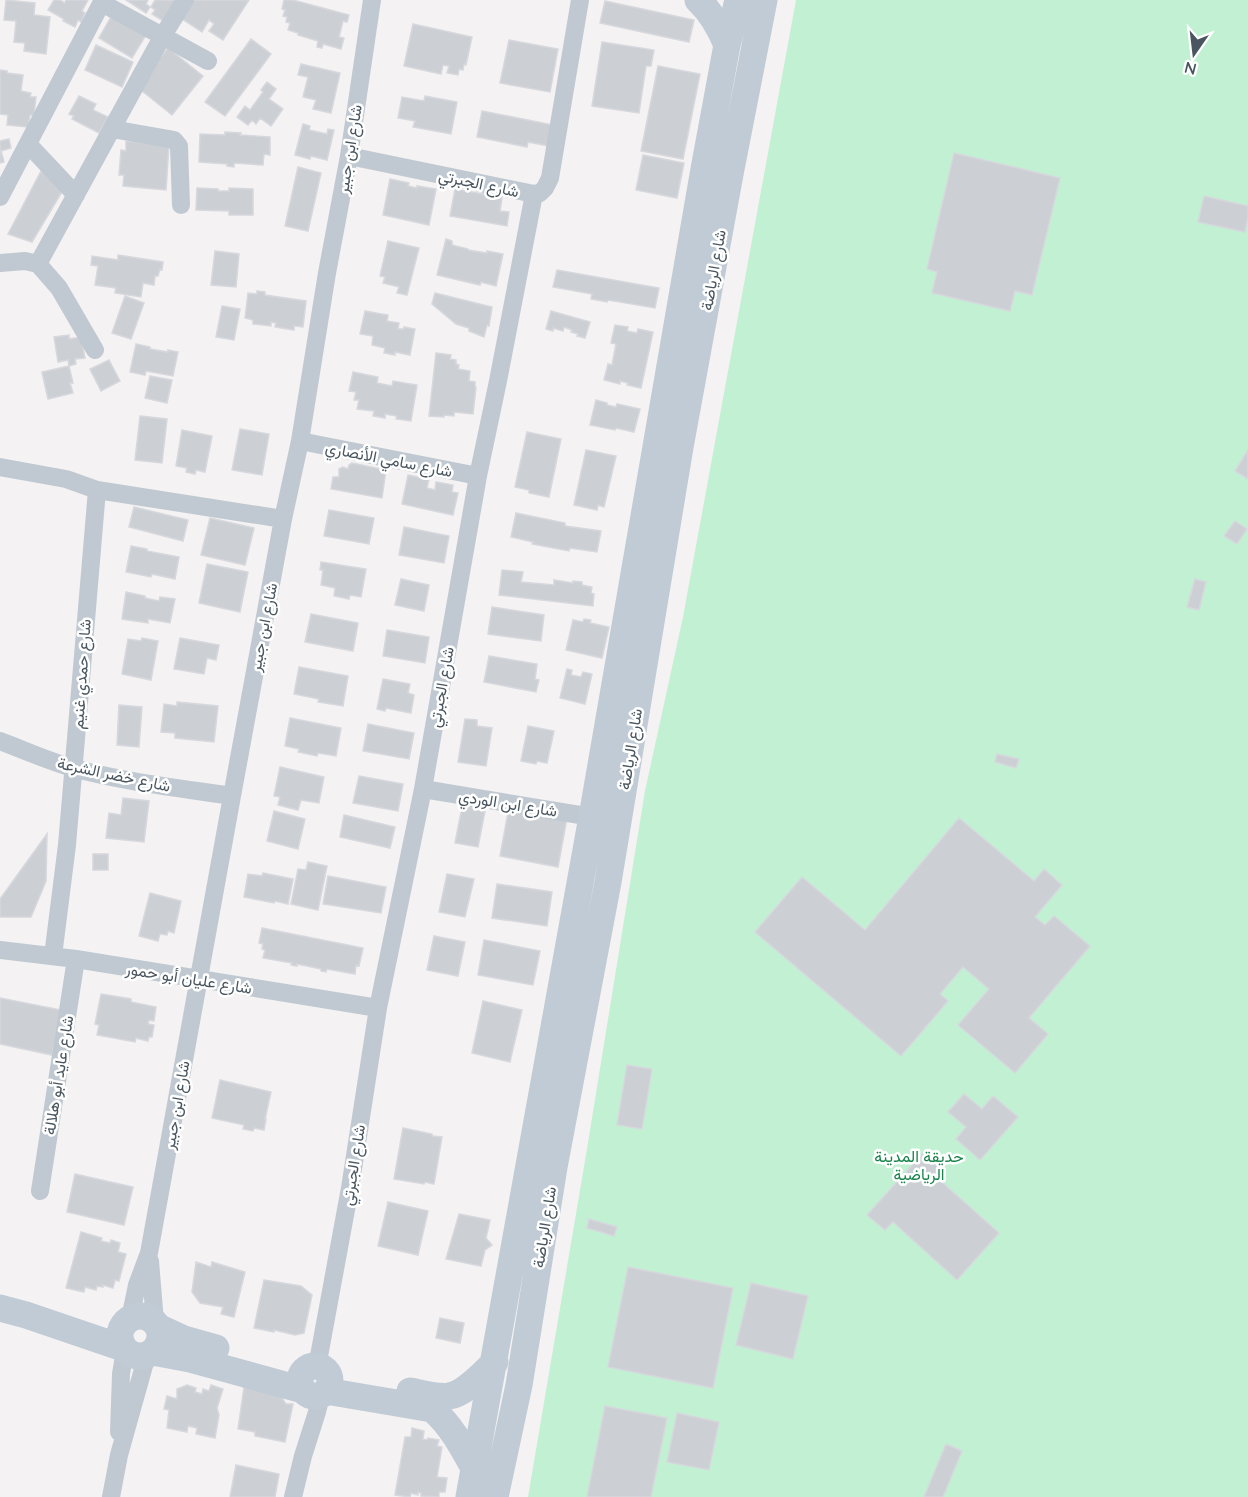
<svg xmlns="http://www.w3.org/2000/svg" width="1248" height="1497" viewBox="0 0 1248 1497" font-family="Quicksand,Vazirmatn,sans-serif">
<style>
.green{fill:#c2f0d2}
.building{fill:#cccfd4;stroke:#d6d8dd;stroke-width:1.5}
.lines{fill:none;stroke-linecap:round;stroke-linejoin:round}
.street{stroke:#c0c9d1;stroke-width:18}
.secondary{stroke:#c0cbd5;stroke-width:27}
.labels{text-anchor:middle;stroke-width:5;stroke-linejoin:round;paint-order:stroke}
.street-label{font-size:16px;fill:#495660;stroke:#fff}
.park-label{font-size:16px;fill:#18834b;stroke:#fff}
</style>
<rect width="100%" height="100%" fill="#f4f2f2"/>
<path class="green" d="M796 0H1248V1497H528L587 1149 645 791 683 617Z"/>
<path class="building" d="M6 0 35 3 34 15 50 17 46 54 24 51 25 43 14 42 16 21 4 20Z
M54 0H60L65 3 66 0H88L82 11 85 13 81 22 78 20 75 27 63 21 64 19 48 10Z
M126 0H148L146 4 150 7 146 13Z
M155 0H173L177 3 165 22 152 14 155 10 151 7Z
M193 0H249L223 40 209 31 214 24 209 20 202 32 182 19Z
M284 0H293L349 15 347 22 343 21 339 37 344 38 341 49 323 44 322 48 317 47 318 41 298 35V33L288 30 290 23 286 22 287 17 283 16 285 10 282 9Z
M605 1 694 20 689 42 600 23Z
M112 15 146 35 132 58 99 38Z
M413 24 472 37 466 65 464 64 463 70 459 69 458 75 447 73 449 66 443 65 441 74 404 66Z
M251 39 271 54 225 116 205 102Z
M509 40 558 49 550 92 500 83Z
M602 42 654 50 651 66H646L639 113 592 106Z
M96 45 133 62 122 87 85 70Z
M168 48 203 76 172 115 137 87Z
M301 64 340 73 331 113 313 109 316 100 303 97 308 77 298 75Z
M658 66 700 74 683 159 641 151Z
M0 70 7 71V73L23 75 21 91 31 93 30 97H36L34 115H30L28 127 7 125 8 115 0 114Z
M267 82 276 89 269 99 283 109 271 126 260 118 256 124 252 120 248 125 237 117 245 106 250 110 263 92 261 90Z
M79 96 96 104 93 110 108 117 99 133 72 119 74 116 69 114Z
M425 96 457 102 451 134 413 127 415 121 398 118 402 97 424 101Z
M482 111 553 125 549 146 528 142 527 147 477 137Z
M303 124 310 126 309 130 327 134 328 129 334 130 327 160 311 156 310 159 295 155Z
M225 132 241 133 240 135 270 137V155L264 154 263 165 234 163V167L227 166V164L199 162 200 134 225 135Z
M9 139 11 148 1 151 4 162 0 163V141Z
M126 141 169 145 166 190 123 186 124 175H119L121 150 126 151Z
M954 153 1060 178 1032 295 1015 291 1010 311 932 293 937 272 927 269Z
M643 155 684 163 677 198 636 190Z
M298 167 321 173 308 231 285 226Z
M41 171 48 175 63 190 32 242 8 234Z
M390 179 409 183 408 186 417 188V186L436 189 429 225 383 215Z
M197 188 218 189V191H229V188L253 189V215H229V211L196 210Z
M455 189 483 194V190L494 192 493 196 502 198 500 211 509 212 507 226 450 216Z
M1204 196 1248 206V216L1245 232 1198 222Z
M446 239 452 241V245L468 249V250L487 253V251L503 254 496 286 481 282 480 285 437 275Z
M388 241 419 248 407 295 397 293 399 287 383 283 385 277 380 276Z
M215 251 239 254 236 287 211 285Z
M118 255 163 262 162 270 160 269 158 276H155L154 285 143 283 141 297 115 293 116 288 95 285 98 266 91 265 92 256 118 260Z
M557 270 659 288 655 308 608 300 607 302 591 299 592 294 553 287Z
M257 291 265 292V295L306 301 303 327 294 326V330L275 327 276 323 271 322V326L253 324V320L245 318 248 293 257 294Z
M435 293 492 307 489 326 487 325 484 337 469 331V328L456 324 432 304Z
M125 296 144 303 131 339 112 333Z
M222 306 240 309 234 340 216 337Z
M365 311 388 315 387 321 399 323 398 329H404V327L415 329 410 355 395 352V355L384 353 385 348 372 345 373 336 360 334Z
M551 311 590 322 585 338 577 336 578 334 571 332 572 330 564 327 563 331 553 328V331L546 329Z
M615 325 628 327 627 331 637 333 638 329 653 332 641 388 627 385 628 383 620 381V384L604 380 608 364 612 365 616 344 611 343Z
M69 335V339L81 337 85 358 75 359 76 364 69 366 68 360 58 362 54 337Z
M136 344 150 347V349L168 352V350L178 352 173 376 146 371 145 375 130 372Z
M436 353 451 355 450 359 456 360V364L459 365 458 369 470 371 469 381 475 382V387H476L473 414 454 412V416L444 415V417L429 416Z
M109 360 120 381 101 391 90 369Z
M69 366 73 383H70L73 393 48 399 42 372Z
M353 372 378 377 377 383 392 386 393 381 417 385 411 421 396 419 397 416 385 414V418L373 416 374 411 357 409 359 400H354L356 392 349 391Z
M150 376 172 380 167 403 145 398Z
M596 400 607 403V405L616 407 617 404 640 409 634 432 616 428 615 430 590 425Z
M140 416 167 419 162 463 135 460Z
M240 429 269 434 262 475 232 470Z
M182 430 212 436 205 472 196 470 195 474 186 472 187 468 176 466Z
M527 432 561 439 549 497 529 493V490L515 487Z
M586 450 616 456 604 507 598 505 597 510 574 505Z
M1248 450V479L1235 471Z
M352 463 386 470 382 498 331 489 333 477H339V469L343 467 348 469 349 465Z
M408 475 429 479 427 488 435 490 436 482 453 485 452 492 458 493 453 515 402 504Z
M134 507 188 520 183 541 129 527Z
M329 510 374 518 369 544 324 536Z
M516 513 565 523V526L601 531 597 552 570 548 569 551 532 544 533 542 511 537Z
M210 518 254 528 245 565 201 555Z
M1235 521 1247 529 1237 544 1224 536Z
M404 527 449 536 444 563 399 555Z
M131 546 147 549V551L179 557 175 579 152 574 151 577 126 572Z
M321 562 366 569 361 597 350 595 349 599 334 596 335 588 321 585 323 570H320Z
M207 564 248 572 240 612 199 603Z
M502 570 523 572 521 582 554 585V580L573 583V581L582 582V585L592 587 591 593 594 594 593 606 499 595Z
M401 579 429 585 424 611 395 605Z
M1195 579 1206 582 1199 610 1187 607Z
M126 592 145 596V598L159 601 160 597 175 599 170 623 148 619V623L122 619Z
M492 607 544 615 541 641 488 634Z
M311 614 358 623 353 651 305 642Z
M584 619 591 620 590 623 609 627 602 658 566 650 573 620 583 622Z
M387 630 429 637 425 663 383 656Z
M142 638 158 641 151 680 122 674 128 639 141 641Z
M180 638 219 645 216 660 207 658 204 674 174 669Z
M489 656 537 664 535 679 539 680 536 692 484 682Z
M299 667 348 676 343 706 318 702 319 699 294 694Z
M567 669 572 670 571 675 581 677 583 672 592 674 585 704 560 698Z
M383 679 410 684 408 693 414 695 411 713 386 708 385 711 377 709Z
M177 702 218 706 214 742 175 738V733L161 732 164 704 177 706Z
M119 705 142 707 139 747 117 745Z
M290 718 341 728 336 756 318 753 317 756 298 752 299 749 285 746Z
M465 719 477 720V726L492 728 486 766 458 762Z
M368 724 414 733 409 759 363 751Z
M528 726 554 731 547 763 537 761 536 764 521 761Z
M997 754 1019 759 1016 768 995 762Z
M280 767 324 777 319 803 301 800 298 810 278 805 280 797 274 796Z
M359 776 403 784 398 811 353 803Z
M464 797 487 801 478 847 455 843Z
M123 798 149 801 144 842 106 838 109 813 121 815Z
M509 807 567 818 558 867 500 856Z
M274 811 305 819 298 849 267 841Z
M344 815 395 827 390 848 340 837Z
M959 818 1034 881 1044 869 1062 885 1035 917 1045 925 1054 916 1090 946 1029 1018 1048 1034 1015 1073 958 1025 989 989 963 967 940 994 948 1001 901 1056 755 932 802 877 865 930Z
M47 834 46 881 31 917H0V899Z
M93 854H108V870H93Z
M308 862 327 866 318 910 291 904 298 869 306 870Z
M263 873 293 879 288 904 275 901 274 903 244 897 248 874 262 876Z
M447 874 474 879 465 917 439 912Z
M328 876 386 887 381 913 323 904Z
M497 884 552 892 547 926 492 918Z
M150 893 181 901 174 933 168 931 167 935 160 934 158 941 139 936Z
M262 928 363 948 359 966 356 965 355 974 327 969 326 972 321 971V969L297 964V966L291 965 292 963 263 958 265 950 262 949 263 944 259 943Z
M434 936 465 942 458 976 427 970Z
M484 940 540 951 533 985 478 975Z
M101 994 131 999V1002L156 1007 154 1021 149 1020 148 1024 154 1025 152 1037H149L148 1041 136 1038 135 1042 97 1035 99 1025 95 1024Z
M0 998 61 1010 52 1055 0 1044Z
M483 1001 522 1010 510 1062 472 1053Z
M627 1065 652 1069 642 1129 617 1125Z
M220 1080 271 1092 265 1119H266L264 1130 254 1128 253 1131 243 1129 244 1125 212 1118Z
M964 1094 982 1109 993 1096 1018 1117 980 1160 956 1139 966 1127 948 1112Z
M403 1128 432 1134V1136L442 1137 434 1184 425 1182 424 1184 394 1179Z
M924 1152 942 1168 935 1176 999 1233 957 1280 893 1222 885 1230 867 1215Z
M75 1174 133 1187 124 1225 67 1212Z
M388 1202 428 1211 418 1255 378 1246Z
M459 1214 490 1220 486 1238 492 1245 485 1250 481 1266 446 1259Z
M589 1219 617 1227 614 1236 587 1228Z
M81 1232 102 1238 101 1241 110 1243 111 1240 120 1243 118 1252 126 1254 119 1281 115 1280 113 1288 103 1285V1287L97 1286 96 1290 85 1287 84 1292 66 1288Z
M196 1262 211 1267 212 1262 245 1272 234 1317 221 1314 223 1307 200 1303 192 1292Z
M628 1267 733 1288 713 1388 608 1367Z
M264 1280 301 1286 312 1295 304 1333 295 1335 274 1330V1332L254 1328Z
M751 1283 808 1296 793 1359 736 1345Z
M440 1318 464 1323 460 1343 436 1338Z
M245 1380 280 1395 286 1404H293L285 1442 255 1436V1432L238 1429Z
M187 1385 196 1388 195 1392 202 1394 203 1389 209 1391 211 1385 223 1389 217 1408 219 1415 215 1438 196 1434 197 1428 188 1426 187 1432 167 1428 169 1410 164 1409 167 1396 177 1399V1389Z
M605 1406 667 1418 651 1497H587Z
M677 1413 719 1422 709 1470 667 1462Z
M412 1428 424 1431 423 1439 427 1440 428 1438 439 1440 437 1446 442 1447 437 1477 447 1478 445 1492H439V1497L421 1496V1493L418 1492V1495L411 1493 410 1497 395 1495 405 1437H411Z
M946 1444 962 1451 943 1497H924Z
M236 1465 279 1474 275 1497H230Z"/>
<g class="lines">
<path class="street" d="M102 3 208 61
M112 129 169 139 174 140 179 146 181 205
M28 144 76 195
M349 156 534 194 540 193 545 188 550 178 580 0
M0 197 103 0
M0 263 25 261 38 264 59 288 95 350
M38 264 162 37 185 0
M300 441 478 476
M0 467 66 479 97 490 67 845 53 956
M97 490 283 519
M0 741C24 750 48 761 73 768 125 782 179 788 232 796
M423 789 592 817
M0 950 76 959 378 1008
M40 1191 76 959
M150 1261 155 1322
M130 1319 137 1285 149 1253 232 796 283 519 300 441 327 273 349 156 372 0
M317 1367 350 1188 378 1008 423 789 478 476 498 381 534 194
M119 1432 121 1374 125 1350
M111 1497 119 1455 147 1355
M293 1497 303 1456 317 1412 321 1395"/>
<path class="secondary" d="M698 0C712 13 720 28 727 45
M0 1308 26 1315 123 1348
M120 1336a20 20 0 1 1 40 0a20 20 0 1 1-40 0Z
M158 1327 184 1339 216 1348
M153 1352 190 1359 303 1390
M300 1381a15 15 0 1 1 30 0a15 15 0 1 1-30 0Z
M326 1391 432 1409C451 1425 463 1448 475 1470
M410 1391C422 1393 436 1398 449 1396 465 1394 483 1373 495 1362
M469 1497 592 817 704 169 727 45 738 0
M495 1497 519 1385 554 1167 608 882 680 447 730 174 764 0"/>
</g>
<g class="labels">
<g class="street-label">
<text transform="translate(349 149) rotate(-81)" y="6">شارع ابن جبير</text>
<text transform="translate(479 183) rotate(12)" y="6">شارع الجبرتي</text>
<text transform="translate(713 270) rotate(-80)" y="6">شارع الرياضة</text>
<text transform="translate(389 459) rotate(11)" y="6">شارع سامي الأنصاري</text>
<text transform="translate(263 627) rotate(-79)" y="6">شارع ابن جبير</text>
<text transform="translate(81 674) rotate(-86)" y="6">شارع حمدي غنيم</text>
<text transform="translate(441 687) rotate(-80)" y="6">شارع الجبرتي</text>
<text transform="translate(630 749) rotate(-81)" y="6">شارع الرياضة</text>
<text transform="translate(114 774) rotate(12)" y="6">شارع خضر الشرعة</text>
<text transform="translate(508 803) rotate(9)" y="6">شارع ابن الوردي</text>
<text transform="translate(189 978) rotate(9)" y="6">شارع عليان أبو حمور</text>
<text transform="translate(58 1075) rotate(-81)" y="6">شارع عايد أبو هلالة</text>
<text transform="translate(176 1105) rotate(-80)" y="6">شارع ابن جبير</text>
<text transform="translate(353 1165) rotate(-81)" y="6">شارع الجبرتي</text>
<text transform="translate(544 1227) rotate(-81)" y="6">شارع الرياضة</text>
</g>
<g class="park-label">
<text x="919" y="1162">حديقة المدينة<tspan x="919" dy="18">الرياضية</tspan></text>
</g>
</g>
<g transform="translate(1194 54) rotate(194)" stroke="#ffffff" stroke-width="4.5" paint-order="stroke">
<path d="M0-4.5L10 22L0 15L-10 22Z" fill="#495660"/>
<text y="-9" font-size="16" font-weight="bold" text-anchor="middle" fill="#495660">N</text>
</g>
</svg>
